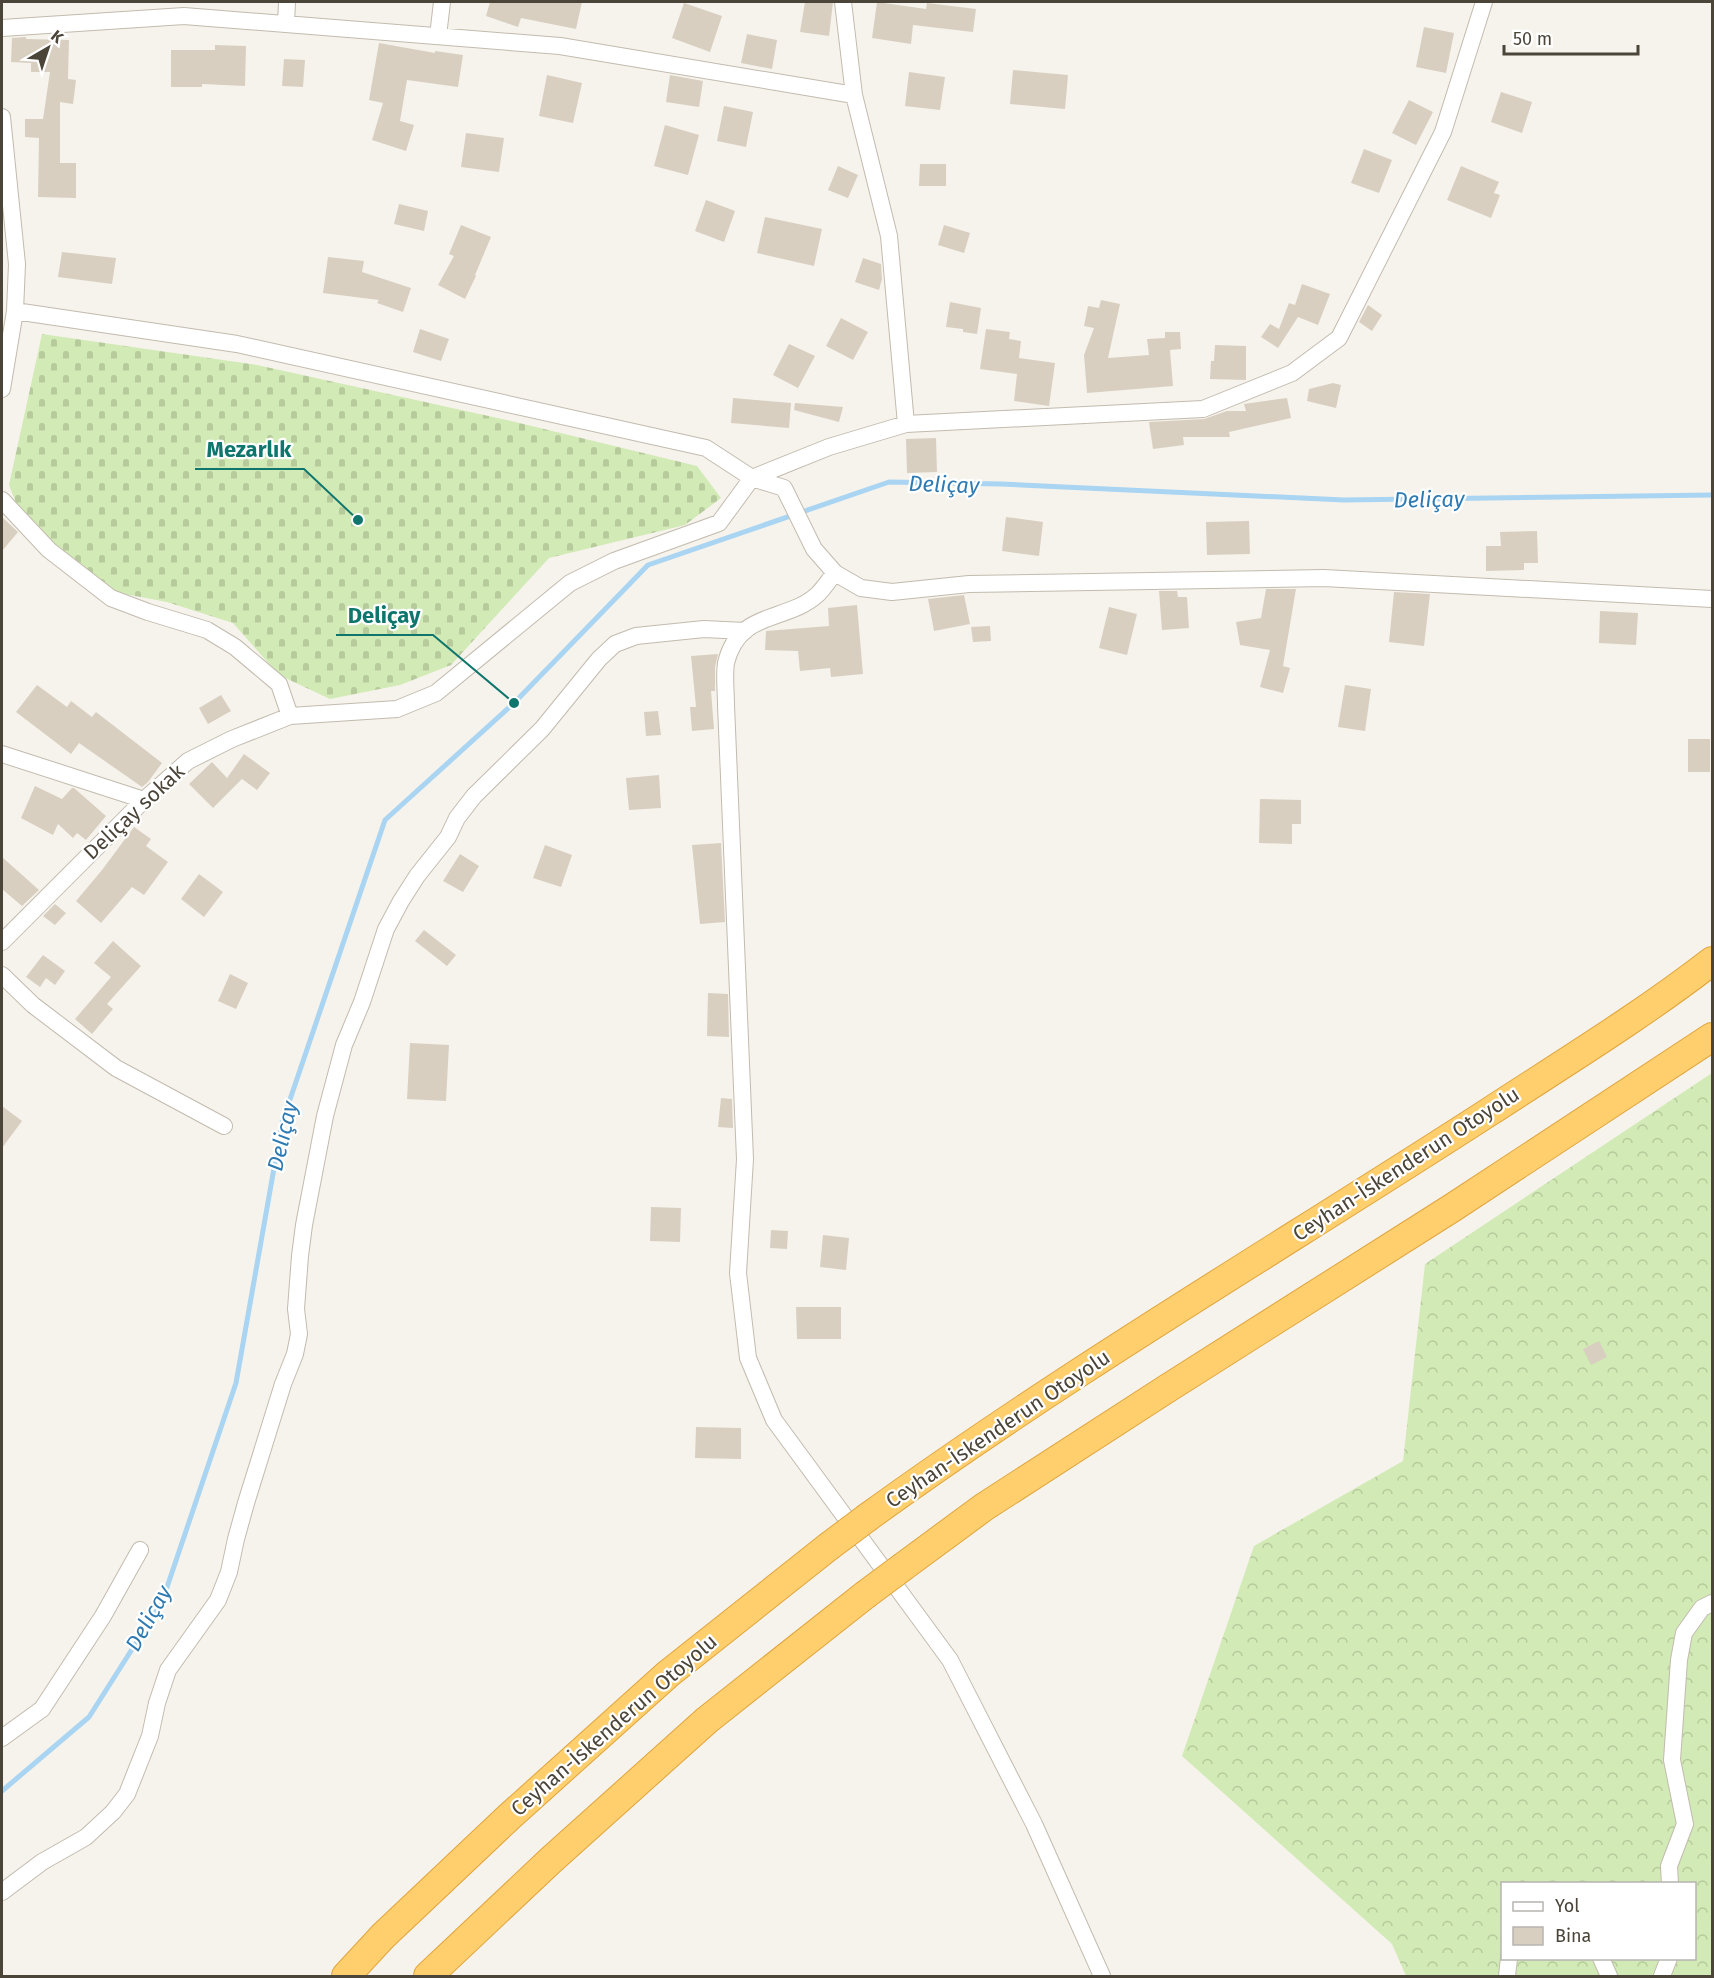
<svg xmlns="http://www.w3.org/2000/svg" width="1714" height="1978" viewBox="0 0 1714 1978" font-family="'Fira Sans',sans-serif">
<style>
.forest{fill:url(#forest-crowns);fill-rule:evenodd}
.cemetery{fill:url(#cemetery-stones)}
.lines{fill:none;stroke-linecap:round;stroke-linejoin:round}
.stream{stroke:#a9d4f2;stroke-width:5}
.building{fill:#d8cfc1}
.minor-casing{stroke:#c2bbae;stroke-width:18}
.motorway-casing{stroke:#e0a43c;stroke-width:30}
.minor{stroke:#fff;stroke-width:16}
.motorway{stroke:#ffcf6e;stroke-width:28}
.motorway-bridge-casing{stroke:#e0a43c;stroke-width:30;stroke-linecap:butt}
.motorway-bridge{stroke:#ffcf6e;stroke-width:28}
.labels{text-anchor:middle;stroke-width:4.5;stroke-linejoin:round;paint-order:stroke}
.street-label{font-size:21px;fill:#4b4439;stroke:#fff}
.water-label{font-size:22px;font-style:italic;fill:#2e7ab2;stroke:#fff}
.leader{fill:none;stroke:#0f766e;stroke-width:2}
.callout-dot{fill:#0f766e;stroke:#fff;stroke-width:2}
.callout-label{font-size:22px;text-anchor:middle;font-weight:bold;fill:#0f766e;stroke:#fff;stroke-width:4.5;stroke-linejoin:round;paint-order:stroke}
</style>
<defs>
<pattern id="forest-crowns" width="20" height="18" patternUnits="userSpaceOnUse" patternTransform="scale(1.5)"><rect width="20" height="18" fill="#d2eab5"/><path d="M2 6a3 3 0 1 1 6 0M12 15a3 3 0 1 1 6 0" fill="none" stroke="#b6ca9c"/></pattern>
<pattern id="cemetery-stones" width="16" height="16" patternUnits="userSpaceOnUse" patternTransform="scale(1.5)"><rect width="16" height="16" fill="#d2eab5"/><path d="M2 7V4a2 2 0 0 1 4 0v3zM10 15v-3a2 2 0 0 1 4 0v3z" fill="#b6ca9c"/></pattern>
</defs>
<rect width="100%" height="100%" fill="#f6f3ec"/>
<path class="forest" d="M1712 1073V1976H1406L1392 1944 1182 1756 1254 1546 1403 1461 1425 1264ZM1502 1884H1694V1958H1502Z"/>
<path class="cemetery" d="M42 334 257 365 511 421 697 466 721 498 685 525 549 558 451 665 400 685 330 699 279 675 233 623 167 602 114 592 21 516 9 485Z"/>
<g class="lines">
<path class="stream" d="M2 1791 89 1717 162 1602 236 1383 282 1123 385 820 514 703 648 565 889 482 1001 484 1344 500 1712 495"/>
</g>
<path class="building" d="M490 2H582L576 29 521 18 518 27 486 16Z
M805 2H833L829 36 800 32Z
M877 2 926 9 927 3 976 9 973 32 913 25 911 44 872 38Z
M684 3 722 16 710 52 672 38Z
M1424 27 1454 33 1446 73 1416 67Z
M747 34 777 40 772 69 741 63Z
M26 37V39L69 40 68 79 76 80 73 104 60 102V163H76V198L38 197 39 138 25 137V119H43L50 72H31V63L11 62 12 38Z
M379 43 435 53V51L463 55 458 87 407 80 400 121 414 125 406 151 372 140 383 103 369 100Z
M215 45 246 46 245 86 202 84V87H171V50H215Z
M284 59 305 60 303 87 282 86Z
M1013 70 1068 75 1065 109 1010 104Z
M909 72 945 77 940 110 905 106Z
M547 75 582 83 573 123 539 116Z
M670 75 703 81 699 107 666 102Z
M1501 92 1532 102 1522 133 1491 122Z
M1409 100 1433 112 1416 145 1392 133Z
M724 106 753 112 746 147 717 141Z
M665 125 699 135 688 175 654 166Z
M466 133 504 138 499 172 461 167Z
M1364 149 1392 160 1379 193 1351 183Z
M920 164H946V186H919Z
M838 166 858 175 848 198 828 190Z
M1461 166 1499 182 1494 193 1500 195 1491 218 1447 200Z
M706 200 735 211 724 242 695 231Z
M399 204 428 211 424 231 394 224Z
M765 217 822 229 814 266 757 253Z
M461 225 491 237 475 275 476 276 465 299 438 285 454 256 449 254Z
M944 225 970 233 964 253 938 245Z
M62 252 116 258 112 284 58 277Z
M328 257 364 261 362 272 411 288 403 312 377 303 379 300 323 293Z
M863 258 881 264 882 279 879 290 855 282Z
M1302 284 1330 294 1318 325 1298 317 1278 348 1261 337 1270 324 1279 329 1289 303 1295 305Z
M1101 300 1120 304 1108 358 1149 355 1147 339 1165 338V332H1180L1181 349 1170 350 1173 386 1087 393 1084 355 1094 328 1084 326 1088 306 1099 308Z
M950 302 981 308 977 334 963 332V329L946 327Z
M1368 305 1382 315 1372 331 1359 322Z
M841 318 868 332 853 360 826 346Z
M420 329 449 339 441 361 413 352Z
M986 329 1010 332 1009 339 1021 341 1019 358 1055 363 1049 406 1014 401 1017 374 980 369Z
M789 344 815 356 798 388 773 375Z
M1215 345 1246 346V380L1210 379 1211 361H1214Z
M1333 383 1341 385 1336 408 1307 401 1309 389Z
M733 398 791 403 789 428 731 423Z
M1287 398 1291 418 1229 432 1230 437H1183L1184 445 1153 449 1149 422 1204 419 1227 411H1246L1244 404Z
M795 403 843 407 839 422 794 410Z
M936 438 937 472 907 473 906 439Z
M2 517 18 532 2 551Z
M1006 517 1043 522 1039 556 1002 551Z
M1249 521 1250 554 1207 555 1206 522Z
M1537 531 1538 563H1524V570L1486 571V546H1501L1500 532Z
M1266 589H1296L1283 666 1290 668 1283 693 1260 687 1270 650 1240 645 1236 622 1261 618Z
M1159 591H1177L1178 597H1187L1189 628 1162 630Z
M1394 592 1430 594 1424 646 1389 642Z
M964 595 970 624 934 631 928 599Z
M857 605 863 674 831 677 830 668 800 671 798 651 765 650 766 631 829 626 828 608Z
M1109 607 1137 614 1127 655 1099 648Z
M1600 611 1638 613 1636 645 1599 643Z
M990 626 991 641 973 642 971 627Z
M718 654 715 667V691H711L714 729 692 731 690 707H696L691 656Z
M37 685 67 707 71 701 92 717 96 712 162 763 148 782 142 787 79 743 71 754 16 712Z
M1345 685 1371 689 1365 731 1338 727Z
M221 695 231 711 208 724 199 708Z
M658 711 661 735 646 736 644 712Z
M1688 739H1710V772H1688Z
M244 754 270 773 257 790 242 779 213 808 189 784 212 762 227 778Z
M659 775 661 808 629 810 626 778Z
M35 786 62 799 72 788H74L106 816 86 840 77 833 73 838 58 824 53 835 21 818Z
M1260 799 1301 800V824H1292V844L1259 843Z
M134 827 151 839 146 846 168 862 144 895 132 887 101 923 76 901 102 870Z
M721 843 725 922 700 924 692 845Z
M545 845 572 855 561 887 533 878Z
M460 854 479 866 463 892 443 881Z
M2 857 39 890 22 906 2 889Z
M199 874 223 892 204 917 181 899Z
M55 904 66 913 55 925 43 916Z
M424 930 456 955 447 966 415 941Z
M113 941 141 966 107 1004 113 1009 92 1034 75 1019 111 977 94 963Z
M43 955 65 971 55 985 46 978 40 987 26 977Z
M230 974 248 983 236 1009 218 1001Z
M708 993 728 994 729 1037 707 1036Z
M410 1043 449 1045 446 1101 407 1099Z
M721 1098 732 1099 733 1128 718 1127Z
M2 1106 22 1121 2 1148Z
M651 1207 681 1208 680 1242 650 1241Z
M771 1230 788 1231 787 1249 770 1248Z
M823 1235 849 1238 846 1270 820 1267Z
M796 1307H841V1339H797Z
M1599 1341 1607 1357 1591 1365 1583 1349Z
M696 1427 741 1428V1459L695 1458Z"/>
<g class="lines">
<defs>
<path id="minor" d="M843 2 854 95 889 236 906 424
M286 24 287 2
M2 28 184 16 560 46 854 95
M438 36 442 2
M2 117 17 264 15 311 2 389
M15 311 237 344 706 448 752 478 784 488 814 549 835 573 861 588 892 592 969 584 1324 578 1712 599
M2 500 49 550 111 598 148 612 207 630 235 647 279 684 290 716
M835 573C829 580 824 588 818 594 787 623 739 609 726 663 724 676 726 692 726 705L745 1159 738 1273 748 1358 774 1420 950 1660 1034 1824 1102 1976
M2 754 144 800
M2 942 144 800 188 761 232 739 290 716 397 709 436 693 570 583 614 561 719 523 752 478 829 447 906 424 1203 409 1292 373 1339 338 1443 132 1484 2
M2 975 33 1005 116 1068 224 1126
M2 1738 42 1709 103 1616 140 1550
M1670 1884 1669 1866 1685 1824 1672 1760 1679 1660 1684 1633 1702 1608 1712 1603
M2 1892 42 1862 86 1837 113 1812 127 1794 150 1736 157 1703 168 1670 218 1600 229 1572 236 1539 246 1503 283 1384 295 1354 299 1334 296 1309 300 1256 304 1225 325 1116 344 1045 362 1002 386 929 401 901 417 876 448 837 457 818 474 796 542 729 599 659 615 644 636 636 704 629 745 631
M1601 1958 1609 1976
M1507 1976 1509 1958
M1662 1976 1669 1958"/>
<path id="motorway" d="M868 1517C1068 1372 1282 1246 1489 1112 1564 1063 1641 1016 1712 961
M904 1566 984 1507 1168 1388 1452 1208 1712 1037
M346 1976 383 1936 510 1816 668 1674 828 1547
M428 1976 551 1860 707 1720 865 1595"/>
</defs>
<use href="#minor" class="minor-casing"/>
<use href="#motorway" class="motorway-casing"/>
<use href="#minor" class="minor"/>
<use href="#motorway" class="motorway"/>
<defs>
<path id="motorway-bridge" d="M828 1547 868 1517
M865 1595 904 1566"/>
</defs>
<use href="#motorway-bridge" class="motorway-bridge-casing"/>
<use href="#motorway-bridge" class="motorway-bridge"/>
</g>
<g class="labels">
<g class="street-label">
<text transform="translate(134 812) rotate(-43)" y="7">Deliçay sokak</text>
<text transform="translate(1406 1164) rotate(-33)" y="7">Ceyhan-İskenderun Otoyolu</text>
<text transform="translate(998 1429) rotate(-34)" y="7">Ceyhan-İskenderun Otoyolu</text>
<text transform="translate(614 1725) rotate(-41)" y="7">Ceyhan-İskenderun Otoyolu</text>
</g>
<g class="water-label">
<text transform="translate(944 484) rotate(2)" y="8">Deliçay</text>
<text transform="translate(1429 499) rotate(-1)" y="8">Deliçay</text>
<text transform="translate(282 1136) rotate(-77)" y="8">Deliçay</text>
<text transform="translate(148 1618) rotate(-61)" y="8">Deliçay</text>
</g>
</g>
<path class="leader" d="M358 520L304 469H195M514 703L433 635H336"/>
<g class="callout-dot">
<circle cx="358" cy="520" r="6"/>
<circle cx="514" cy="703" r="6"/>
</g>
<g class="callout-label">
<text x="249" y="457">Mezarlık</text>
<text x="384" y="623">Deliçay</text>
</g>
<rect width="1714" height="1978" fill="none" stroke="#4b4439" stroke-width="6"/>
<rect x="1501" y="1882" width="195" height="78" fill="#ffffff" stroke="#b7b4b0" stroke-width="1.5"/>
<rect x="1513" y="1902" width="30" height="9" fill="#ffffff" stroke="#b7b4b0" stroke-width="1.5"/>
<text x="1555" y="1912" font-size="18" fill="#4b4439">Yol</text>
<rect x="1513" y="1927" width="30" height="18" fill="#d8cfc1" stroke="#b7b4b0" stroke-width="1.5"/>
<text x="1555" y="1942" font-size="18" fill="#4b4439">Bina</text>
<g transform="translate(48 48) rotate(39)" stroke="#ffffff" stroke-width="4.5" paint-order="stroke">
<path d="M0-4.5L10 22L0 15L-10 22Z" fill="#4b4439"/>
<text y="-9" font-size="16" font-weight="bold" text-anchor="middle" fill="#4b4439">K</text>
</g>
<path d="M1504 45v9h134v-9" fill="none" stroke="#4b4439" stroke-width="3"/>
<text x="1513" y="45" font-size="18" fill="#4b4439" stroke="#ffffff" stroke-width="4.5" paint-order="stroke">50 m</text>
</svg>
